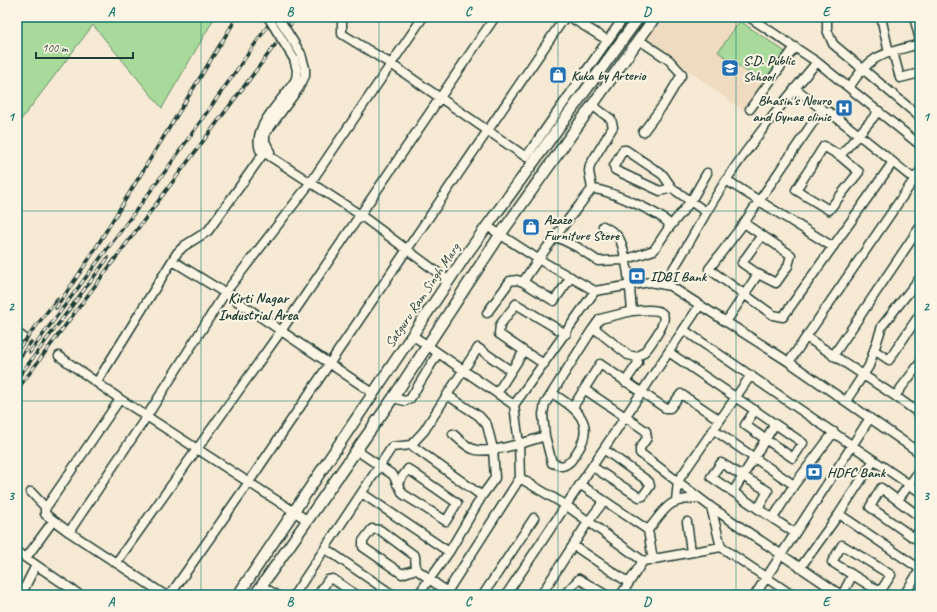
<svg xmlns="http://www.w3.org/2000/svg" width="937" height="612" viewBox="0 0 937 612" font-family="Caveat,sans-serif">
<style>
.built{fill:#efdcc0}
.green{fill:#a7da9b;stroke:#638c68}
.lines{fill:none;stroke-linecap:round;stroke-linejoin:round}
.minor-casing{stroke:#1f3d34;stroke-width:11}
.major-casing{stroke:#1f3d34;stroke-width:13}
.minor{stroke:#fcf5e5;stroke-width:8}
.major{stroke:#fcf5e5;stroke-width:10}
.rail-casing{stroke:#1f3d34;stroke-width:3.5}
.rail{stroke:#fcf5e5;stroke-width:2;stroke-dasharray:6;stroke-linecap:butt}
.minor-bridge-casing{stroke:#1f3d34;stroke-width:11;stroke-linecap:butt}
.minor-bridge{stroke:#fcf5e5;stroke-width:8}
.grid{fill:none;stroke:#0f766e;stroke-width:1;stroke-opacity:0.55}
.labels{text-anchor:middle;stroke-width:4;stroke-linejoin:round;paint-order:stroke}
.poi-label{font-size:14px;font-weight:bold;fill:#1f3d34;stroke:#fcf5e5;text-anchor:start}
.street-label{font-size:14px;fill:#1f3d34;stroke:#fcf5e5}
.neighbourhood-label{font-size:15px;font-weight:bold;fill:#1f3d34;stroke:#fcf5e5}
.neatline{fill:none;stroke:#0f766e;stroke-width:1.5}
.grid-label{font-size:13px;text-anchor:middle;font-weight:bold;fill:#0f766e}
</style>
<rect width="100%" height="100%" fill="#f6ead4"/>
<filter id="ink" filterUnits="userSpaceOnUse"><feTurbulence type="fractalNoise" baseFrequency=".025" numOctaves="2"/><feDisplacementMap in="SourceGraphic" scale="8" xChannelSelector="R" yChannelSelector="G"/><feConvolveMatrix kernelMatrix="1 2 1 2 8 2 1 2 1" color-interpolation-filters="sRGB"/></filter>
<g filter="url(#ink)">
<path class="built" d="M663 17H733L787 53 745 112 646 40Z"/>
<path class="green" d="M17 17H215L162 108 93 25 17 125Z
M740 21 787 53 766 84 718 52Z"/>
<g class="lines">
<defs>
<path id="minor" d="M344 17 342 20V34L391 64 526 157 624 17
M570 17 607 40
M749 17 817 62 920 145
M827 17V30L833 44 920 117
M881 17 889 53
M914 17 920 40
M639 40 669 60 682 74 664 104 643 132
M893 52 900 78 920 73
M294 59 297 70 296 79C285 99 251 126 260 150L359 214 449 281
M850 86C872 53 883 54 920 44
M795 88 824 111
M750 109 795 47
M824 146 840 156 859 172 829 210 796 190Z
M270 152 265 141V134L298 89 305 76V68L301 54
M840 156 879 111
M893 162 783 317 773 315 709 269 744 223 818 115 824 111 829 112C860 135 890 160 920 184
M726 180 833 247
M672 188 660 191 615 170 614 166 623 150H626L663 175 672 188 706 212
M592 189 589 171 590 165 613 127 611 119 593 106
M744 223 788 253 791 255 788 266 776 283 758 274 742 263 762 235
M487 226 538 259 595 291 650 282 670 286 789 362 920 453
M668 229 691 201 707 173
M173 261 225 293 373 393
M523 282 554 301 571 277
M664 283C687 250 704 213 727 179 754 138 785 100 817 62
M595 291 514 405 519 444 520 478 567 506 643 561
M487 313 510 281 517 280 523 282C544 249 568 220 592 189 606 189 661 213 669 224L668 229 654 250 624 260 598 261 577 247 555 236
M726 322 758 274
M594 328 628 355 637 357C646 353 651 343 656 336 675 307 656 309 632 311
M684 330 920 492
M17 333 23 337
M412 335 514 405
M806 337 895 396 920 363
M874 350 889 360 920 314
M524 351 544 364
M670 353 775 424 733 492
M59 356 120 399
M833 356 920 227
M789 362 920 171
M97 382 177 253 184 246 208 231 268 147
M625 382 638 363 637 357
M584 389 646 431 647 438 640 448V453L711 507 721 547
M497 393 524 351 499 334 500 325 516 304 566 334
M447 395 478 348 511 371
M895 396 920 414
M393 398 405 401 410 399 438 353
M846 401 869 366 882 326 920 278
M573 407 600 364 665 408H670L681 394 720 420
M755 410 745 425 793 458 803 443 775 424
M714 430 794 485
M453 434C459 439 465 446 473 449 486 455 530 441 545 436L543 414 545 404 592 330 600 319 632 311C631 296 626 246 618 237 614 231 608 229 603 226
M545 436 552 463 562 466C570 464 573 458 577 452 597 422 575 408 552 393
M411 445 424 431 447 395 479 416 487 425 493 449 495 478 482 496 449 552 418 595
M356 450 393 475 403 494 446 521 457 503 408 469 397 484
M593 467 639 497 643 496 650 486 649 482 605 450
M581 485 648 530C668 506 666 500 699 498
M31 492 46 508
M363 494 449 552
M898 500 920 470
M676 501 678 481 751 375
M711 507 841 595
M758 509 768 491 721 463 711 477C739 496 767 515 795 533
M839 514 920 569
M920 517 881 488 870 507 914 538 920 529
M773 518 794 485 834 432
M687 522 691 552
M648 530 653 560
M69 532 147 416 225 293 311 182 423 17
M573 545 629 583
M842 545 891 575 880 592 832 562Z
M326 549 393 595
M17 552 80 595
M26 558 53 521
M116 563 281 331 495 17
M800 568 839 514 874 460
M416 569 402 574 363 547V541L372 529 380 530 415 556 416 569 451 595
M261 586 277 595
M21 595 36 565
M165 595 69 532 45 514V509L120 399 307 520
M170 595 249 482 565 17
M294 595 392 447 411 445 482 496
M318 595 328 580 333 579 356 595
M445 595 520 478
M483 595 534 518
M506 595 700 305
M541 595 588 522 604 501
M564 595 579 579 606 595
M621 595 643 561 721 547 792 595
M755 595 870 418
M842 595 852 576
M904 595 920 570"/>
<path id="major" d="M238 595 466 255 639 17
M255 595 393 398 500 235 655 17"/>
</defs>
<use href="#minor" class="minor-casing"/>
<use href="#major" class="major-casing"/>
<use href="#minor" class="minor"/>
<use href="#major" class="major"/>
<defs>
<path id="rail" d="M56 308 89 259 237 17
M20 347 57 299
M30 352 167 169 274 17
M17 361 31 342
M17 379 108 258
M17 390 296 17"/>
</defs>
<use href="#rail" class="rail-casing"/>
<use href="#rail" class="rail"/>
<defs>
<path id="minor-bridge" d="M268 17 294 59
M278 17 301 54"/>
</defs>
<use href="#minor-bridge" class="minor-bridge-casing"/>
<use href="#minor-bridge" class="minor-bridge"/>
</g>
</g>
<path class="grid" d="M201 17V595M379 17V595M558 17V595M736 17V595M17 211H920M17 401H920"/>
<defs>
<symbol id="school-square" viewBox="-11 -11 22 22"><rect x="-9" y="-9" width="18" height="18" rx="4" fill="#1f6fb2" stroke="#fcf5e5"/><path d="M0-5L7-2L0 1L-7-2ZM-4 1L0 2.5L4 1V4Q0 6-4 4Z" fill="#fff"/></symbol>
<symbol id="shop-square" viewBox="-11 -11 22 22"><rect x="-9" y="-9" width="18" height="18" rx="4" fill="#1f6fb2" stroke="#fcf5e5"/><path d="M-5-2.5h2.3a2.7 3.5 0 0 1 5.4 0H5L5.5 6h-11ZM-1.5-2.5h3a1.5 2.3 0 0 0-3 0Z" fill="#fff"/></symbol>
<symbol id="hospital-square" viewBox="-11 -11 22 22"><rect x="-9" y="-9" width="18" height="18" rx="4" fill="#1f6fb2" stroke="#fcf5e5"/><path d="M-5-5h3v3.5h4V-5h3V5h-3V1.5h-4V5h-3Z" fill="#fff"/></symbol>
<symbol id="bank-square" viewBox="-11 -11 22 22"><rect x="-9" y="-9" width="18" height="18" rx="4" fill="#1f6fb2" stroke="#fcf5e5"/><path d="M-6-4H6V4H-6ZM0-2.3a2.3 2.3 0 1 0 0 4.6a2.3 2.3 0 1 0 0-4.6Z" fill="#fff"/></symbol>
</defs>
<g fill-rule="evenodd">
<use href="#school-square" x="720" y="58" width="20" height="20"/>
<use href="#shop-square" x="548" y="65" width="20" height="20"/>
<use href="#hospital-square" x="834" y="98" width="20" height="20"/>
<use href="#shop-square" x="521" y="217" width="20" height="20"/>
<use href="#bank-square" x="627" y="266" width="20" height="20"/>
<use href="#bank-square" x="804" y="462" width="20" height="20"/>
</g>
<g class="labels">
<g class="poi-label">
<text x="743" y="65">S.D. Public<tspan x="743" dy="16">School</tspan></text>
<text x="571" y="80">Kuka by Arterio</text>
<text x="831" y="105" text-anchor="end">Bhasin's Neuro<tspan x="831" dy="16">and Gynae clinic</tspan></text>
<text x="544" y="224">Azazo<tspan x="544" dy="16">Furniture Store</tspan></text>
<text x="650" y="281">IDBI Bank</text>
<text x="827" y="477">HDFC Bank</text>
</g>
<g class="street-label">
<text transform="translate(422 295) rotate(-56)" y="5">Satguru Ram Singh Marg</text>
</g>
<g class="neighbourhood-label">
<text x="258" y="303">Kirti Nagar<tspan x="258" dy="17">Industrial Area</tspan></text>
</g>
</g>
<rect width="937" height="612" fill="none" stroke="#fcf5e5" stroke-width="44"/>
<path d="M36 52v6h97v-6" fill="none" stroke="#1f3d34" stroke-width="2"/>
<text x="42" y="52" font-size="12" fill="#1f3d34" stroke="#fcf5e5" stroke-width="3" paint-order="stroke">100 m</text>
<rect x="22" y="22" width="893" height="568" class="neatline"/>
<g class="grid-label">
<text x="111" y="16">A</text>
<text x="290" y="16">B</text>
<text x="468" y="16">C</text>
<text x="647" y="16">D</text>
<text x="826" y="16">E</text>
<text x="11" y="121">1</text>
<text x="926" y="121">1</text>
<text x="11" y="311">2</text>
<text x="926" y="311">2</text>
<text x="11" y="500">3</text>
<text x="926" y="500">3</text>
<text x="111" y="606">A</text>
<text x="290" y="606">B</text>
<text x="468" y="606">C</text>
<text x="647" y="606">D</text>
<text x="826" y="606">E</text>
</g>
</svg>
